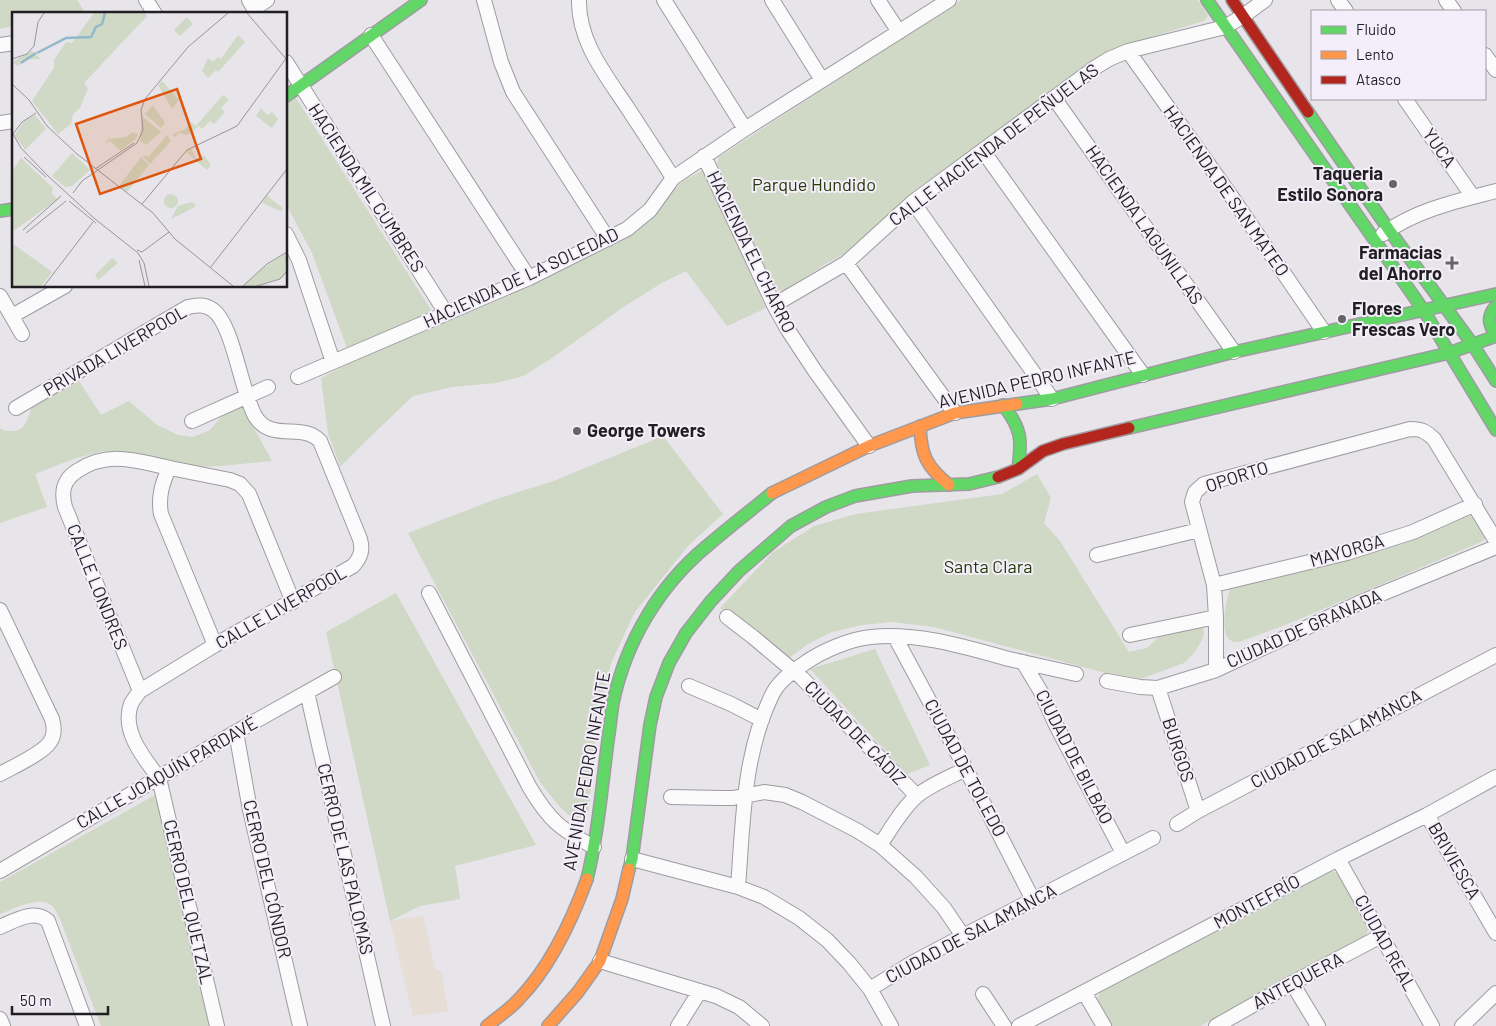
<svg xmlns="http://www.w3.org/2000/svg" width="1496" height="1026" viewBox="0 0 1496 1026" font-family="Barlow,sans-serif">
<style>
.commercial{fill:#e6ddd5}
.green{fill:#cfd9c5}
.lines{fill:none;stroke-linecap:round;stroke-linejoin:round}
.street-casing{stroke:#9e9ca1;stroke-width:16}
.fast-casing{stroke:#9e9ca1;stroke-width:14}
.slow-casing{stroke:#9e9ca1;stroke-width:14}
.jam-casing{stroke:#9e9ca1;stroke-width:14}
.street{stroke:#fbfbfc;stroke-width:14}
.fast{stroke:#63d668;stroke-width:11}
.slow{stroke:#ff974d;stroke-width:11}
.jam{stroke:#b3261e;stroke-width:11}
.poi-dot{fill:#666469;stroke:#f4eefa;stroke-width:2}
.labels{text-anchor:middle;stroke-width:4;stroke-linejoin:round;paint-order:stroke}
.street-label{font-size:18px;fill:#211f23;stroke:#f4eefa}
.poi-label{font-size:18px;font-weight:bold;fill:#211f23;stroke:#f4eefa;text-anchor:end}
.park-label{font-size:18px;fill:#263b07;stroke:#f4eefa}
.inset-river{fill:none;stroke:#92b9cb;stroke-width:2.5}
.inset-road{fill:none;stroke:#98959a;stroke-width:1}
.view{fill:#de560d;fill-opacity:0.15;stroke:#de560d;stroke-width:2.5}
.inset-edge{fill:none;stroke:#211f23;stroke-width:2.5}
</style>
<rect width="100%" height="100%" fill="#e7e4ea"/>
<path class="commercial" d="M423 916 435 969 441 971 448 1011 413 1016 390 921Z"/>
<path class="green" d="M0 0H77L86 14H14V26L0 29Z
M961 0H1198L1208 16 1204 21 1109 50 915 190 856 248 827 263 785 290 781 291 775 289 717 164 719 157Z
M296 98 433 313 347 348 312 253 286 204V104Z
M703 170 735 239 766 308 727 326 686 271 660 284 625 306 549 360 523 376 496 383 452 387 413 396 370 437 340 467 328 433 321 378 358 359 513 294 633 232 683 181Z
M79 381 101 415 129 401 157 425 178 435 193 437 210 430 221 417 242 406 272 461 221 466 189 467 104 451 76 458 35 474 47 507 0 523V428C4 431 7 431 12 431 26 431 28 417 32 407Z
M663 436 723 514 688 546 635 612 611 663 597 723 589 808 583 829 558 805 540 782 408 533 496 499 551 482Z
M1037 474 1051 498 1044 523 1060 541 1129 652 1147 648 1161 635 1198 624 1203 627 1204 633 1202 640 1194 653 1184 663 1135 681 934 627 892 622 862 625 832 632 808 644 789 658 720 608 772 553 814 526 856 514 1002 494Z
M1467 515 1475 516 1487 532 1486 538 1481 542 1290 623 1239 642C1235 642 1231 642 1228 638 1220 629 1227 596 1231 586L1437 528Z
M396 593 536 845 455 866 460 899 420 906 390 921 326 632Z
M875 649 930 765 907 774 810 669Z
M157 794 210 1026H101L60 919C58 916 56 911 54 908 42 893 14 909 0 914V882Z
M1330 870 1338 873 1369 929 1364 938 1200 1026H1112L1097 1000 1102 988Z"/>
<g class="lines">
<defs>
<path id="street" d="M146 0 155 14
M249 0 257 14
M484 0 501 62 513 92 608 239
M579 0C578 41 605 74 627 107 642 130 658 154 673 178
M664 0 745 129
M772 0 822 80
M878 0 899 32
M1338 0 1346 11
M1446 0 1454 11
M254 9 267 0
M371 35 529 278
M0 45 14 43
M1128 51 1231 196 1324 332
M1485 55 1496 70
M286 62 446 313
M1054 98 1234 352
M1405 99 1473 197
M0 123 14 121
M983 151 1143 375
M704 156 774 305 788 330 815 371 869 446
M913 202 1052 399
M286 234 299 260 333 362
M1383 234C1416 210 1457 201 1496 191
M846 263 955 413
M0 296 22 334
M774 305 846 263 913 202 1096 67 1109 59 1128 51 1225 27 1243 16 1265 0
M12 316 65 286
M298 377 529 278 627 229 650 210 673 178 745 129 949 0
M16 408 188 307C197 305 205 304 213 310 233 324 241 391 255 416 271 443 303 422 320 441L360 539C363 550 361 557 353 566L215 645 140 691C137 695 133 700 131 704 121 731 144 758 159 778L217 1026
M192 421 268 387
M169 468C162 484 158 497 161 514L215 645
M1097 555 1199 530
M1214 585 1347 553 1413 532 1475 504
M429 593 530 788C550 821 560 829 594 847
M0 610 52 719C54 726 55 735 50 742 43 753 13 767 0 774
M727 617 753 637 802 678 917 796
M1130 635 1216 617
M895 637 966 769 1033 900
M1023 662 1041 692 1055 723 1123 853
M1216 670V617L1214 585 1192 502 1195 492 1204 484 1410 429C1422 429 1425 431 1434 439L1496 541
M1107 681 1140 687 1158 688 1216 670 1359 603 1496 547
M689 686 731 704 762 720
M1158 688 1198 811
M140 691 65 507C61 492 63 480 77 471 108 450 136 461 170 468 190 472 210 476 230 480L240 484 249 494 293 602
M307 692 383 1026
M236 732 250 810 300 1026
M671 797 720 798H733L764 792 785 795 802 802 858 831 880 845 916 877 944 908 963 936
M1427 815 1496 933
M1177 824 1198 811 1496 655
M880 845C891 829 903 807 918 795 932 784 950 777 966 769
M632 859 738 887 764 897 799 918 827 940 849 963 870 989 891 1026
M1338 859 1432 1026
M0 871 236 732 334 677
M738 887C743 823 743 756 771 697 778 681 791 673 805 663 822 651 850 639 871 637 917 632 965 647 1009 659 1031 664 1054 669 1076 674
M0 927C14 921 35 908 48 921L87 1026
M600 961 716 996 739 1007 762 1026
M1292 983 1318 1026
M870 989 912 963 963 936 1153 838
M1084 992 1104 1026
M983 994 1004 1026
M0 1019 3 1026
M678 1026 700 991
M1019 1026 1338 859 1427 815 1496 777
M1216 1026 1292 983 1381 936
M1462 1026 1496 993"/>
<path id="fast" d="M1207 0 1424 311 1496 430
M286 96 421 0
M1308 112 1389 230 1473 345 1496 381
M0 211 14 209
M1496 306C1486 317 1489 325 1496 336
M1017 404 1052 399 1234 352 1496 294
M1003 405C1022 429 1022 440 1018 469
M1129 428 1449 353 1496 336
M629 869 632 859 650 725 656 697 669 663 686 633 711 601 739 571 791 526 826 507 855 496 912 486 969 484 998 477
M587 879C598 834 602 786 608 740 610 728 611 715 613 703 626 641 659 586 707 546 728 528 750 511 772 493"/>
<path id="slow" d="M920 426C921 455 926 466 949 485
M772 493 869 446 955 413 1017 404
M487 1026C498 1017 510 1009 519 999 550 967 572 920 587 879
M548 1026 578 992 600 961 622 899 629 869"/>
<path id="jam" d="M1232 0 1308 112
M998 477 1018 469 1043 451 1063 444 1129 428"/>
</defs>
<use href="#street" class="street-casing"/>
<use href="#fast" class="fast-casing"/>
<use href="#slow" class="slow-casing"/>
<use href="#jam" class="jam-casing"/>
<use href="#street" class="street"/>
<use href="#fast" class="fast"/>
<use href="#slow" class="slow"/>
<use href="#jam" class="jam"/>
</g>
<g class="poi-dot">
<circle cx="1393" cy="184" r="5"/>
<path d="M1449.5 255.5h5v5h5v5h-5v5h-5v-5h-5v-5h5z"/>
<circle cx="1342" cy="319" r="5"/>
<circle cx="577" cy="431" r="5"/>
</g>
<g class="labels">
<g class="street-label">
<text transform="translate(994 145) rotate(-37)" y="6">CALLE HACIENDA DE PEÑUELAS</text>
<text transform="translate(1439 148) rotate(55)" y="6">YUCA</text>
<text transform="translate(366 188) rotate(57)" y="6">HACIENDA MIL CUMBRES</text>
<text transform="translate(1226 191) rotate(55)" y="6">HACIENDA DE SAN MATEO</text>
<text transform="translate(1144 225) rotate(55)" y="6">HACIENDA LAGUNILLAS</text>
<text transform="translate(751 252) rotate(64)" y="6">HACIENDA EL CHARRO</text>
<text transform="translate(521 278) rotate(-25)" y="6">HACIENDA DE LA SOLEDAD</text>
<text transform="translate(115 351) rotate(-30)" y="6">PRIVADA LIVERPOOL</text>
<text transform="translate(1037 380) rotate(-13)" y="6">AVENIDA PEDRO INFANTE</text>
<text transform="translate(1237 477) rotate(-18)" y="6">OPORTO</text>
<text transform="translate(1347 551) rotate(-16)" y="6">MAYORGA</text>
<text transform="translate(97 587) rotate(68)" y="6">CALLE LONDRES</text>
<text transform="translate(281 608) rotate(-30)" y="6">CALLE LIVERPOOL</text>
<text transform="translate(1304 629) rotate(-24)" y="6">CIUDAD DE GRANADA</text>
<text transform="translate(855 733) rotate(46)" y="6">CIUDAD DE CÁDIZ</text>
<text transform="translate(1336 739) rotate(-28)" y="6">CIUDAD DE SALAMANCA</text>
<text transform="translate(1178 750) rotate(72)" y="6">BURGOS</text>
<text transform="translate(1074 757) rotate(63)" y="6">CIUDAD DE BILBAO</text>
<text transform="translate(965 768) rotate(62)" y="6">CIUDAD DE TOLEDO</text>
<text transform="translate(587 771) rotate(-80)" y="6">AVENIDA PEDRO INFANTE</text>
<text transform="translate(167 773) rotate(-30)" y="6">CALLE JOAQUÍN PARDAVÉ</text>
<text transform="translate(345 859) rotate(77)" y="6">CERRO DE LAS PALOMAS</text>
<text transform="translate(1454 861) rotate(60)" y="6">BRIVIESCA</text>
<text transform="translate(267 879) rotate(77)" y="6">CERRO DEL CÓNDOR</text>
<text transform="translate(188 902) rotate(77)" y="6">CERRO DEL QUETZAL</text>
<text transform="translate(1257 902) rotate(-28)" y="6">MONTEFRÍO</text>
<text transform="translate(971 934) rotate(-28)" y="6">CIUDAD DE SALAMANCA</text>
<text transform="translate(1385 943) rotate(61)" y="6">CIUDAD REAL</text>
<text transform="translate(1298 981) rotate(-28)" y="6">ANTEQUERA</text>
</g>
<g class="poi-label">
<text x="1383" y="180">Taqueria<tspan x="1383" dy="21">Estilo Sonora</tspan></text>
<text x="1442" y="259">Farmacias<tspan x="1442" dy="21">del Ahorro</tspan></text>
<text x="1352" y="315" text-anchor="start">Flores<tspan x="1352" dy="21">Frescas Vero</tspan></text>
<text x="587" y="437" text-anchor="start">George Towers</text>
</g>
<g class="park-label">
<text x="814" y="191">Parque Hundido</text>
<text x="988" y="573">Santa Clara</text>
</g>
</g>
<g transform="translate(12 12)">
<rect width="275" height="275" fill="#e7e4ea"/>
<path d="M82 1H133L135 4 72 71 76 76 68 96 61 102 59 112 46 122 20 89 42 56V48L54 30 60 31ZM175 5 181 12 168 24 162 18ZM226 23 233 30 206 60 204 58 196 66 190 59 196 46 201 50 206 45 209 47ZM20 39 29 47H17L6 54 0 50ZM150 69 165 86 170 84 160 97 146 73ZM211 83 217 88 209 96 213 100 202 112 198 109 190 117 187 114 175 123 167 121 163 125 160 122 174 117 179 110 184 114ZM141 93 153 111 149 116 133 102ZM249 96 255 103 260 100 266 107 260 116 244 104ZM23 103 34 117 13 138 3 123 12 109ZM130 104 149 120 134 133 128 129ZM120 120 126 122 124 127 108 139 98 129 93 132 96 127 114 125ZM155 123 159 129 138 152 130 144H137ZM179 136 184 147 192 143 199 153 195 158 174 140ZM60 141 78 158 60 174 53 175 40 164ZM129 145 137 153 115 180 107 174ZM9 146 41 176 40 182 46 187 0 220V160ZM152 189a7 7 0 1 1 14 0a7 7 0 1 1-14 0ZM255 184 271 196 269 199 250 191ZM180 190 184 194 181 196 159 207 166 194ZM0 231 40 260 29 274H0ZM275 240 272 265 245 274H231L250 257ZM100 246 106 251 86 268 83 263Z" fill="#cfd9c5"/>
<path class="inset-river" d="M25 41 54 26 79 25 84 15 90 12 93 1M9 51 24 41"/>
<path class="inset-road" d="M235 1 275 48M0 47 15 42 22 34 26 10 32 1M0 72 17 88 35 114 65 142 141 201 163 227 221 274M0 120 9 136 35 163 83 207 126 241 132 251 137 274M1 122 10 110 24 101M12 145 34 165M83 157 122 131M61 181 70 169 125 131 131 118 129 98 133 87 176 35 216 1M57 189 84 211M130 192 175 138 225 114 275 45M11 218 49 184M14 221 54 189M125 238 130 240 157 220M127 248 133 274M198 256 275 157V152M32 274 81 210M231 274 255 252 275 240M245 274 268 267 275 259"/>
<path class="view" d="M165 77 189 147 88 182 64 112Z"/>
<rect width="275" height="275" class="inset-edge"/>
</g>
<rect x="1311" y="10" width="175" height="90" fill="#f4eefa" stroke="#a09ba4"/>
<rect x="1321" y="26" width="25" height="8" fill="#63d668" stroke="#a09ba4"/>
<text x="1356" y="35" font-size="15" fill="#211f23">Fluido</text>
<rect x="1321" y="51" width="25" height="8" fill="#ff974d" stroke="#a09ba4"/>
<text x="1356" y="60" font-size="15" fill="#211f23">Lento</text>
<rect x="1321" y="76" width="25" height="8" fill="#b3261e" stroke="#a09ba4"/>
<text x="1356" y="85" font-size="15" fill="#211f23">Atasco</text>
<path d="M12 1006v8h96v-8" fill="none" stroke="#211f23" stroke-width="2.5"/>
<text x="20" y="1006" font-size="15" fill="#211f23" stroke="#f4eefa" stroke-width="4" paint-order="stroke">50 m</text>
</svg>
